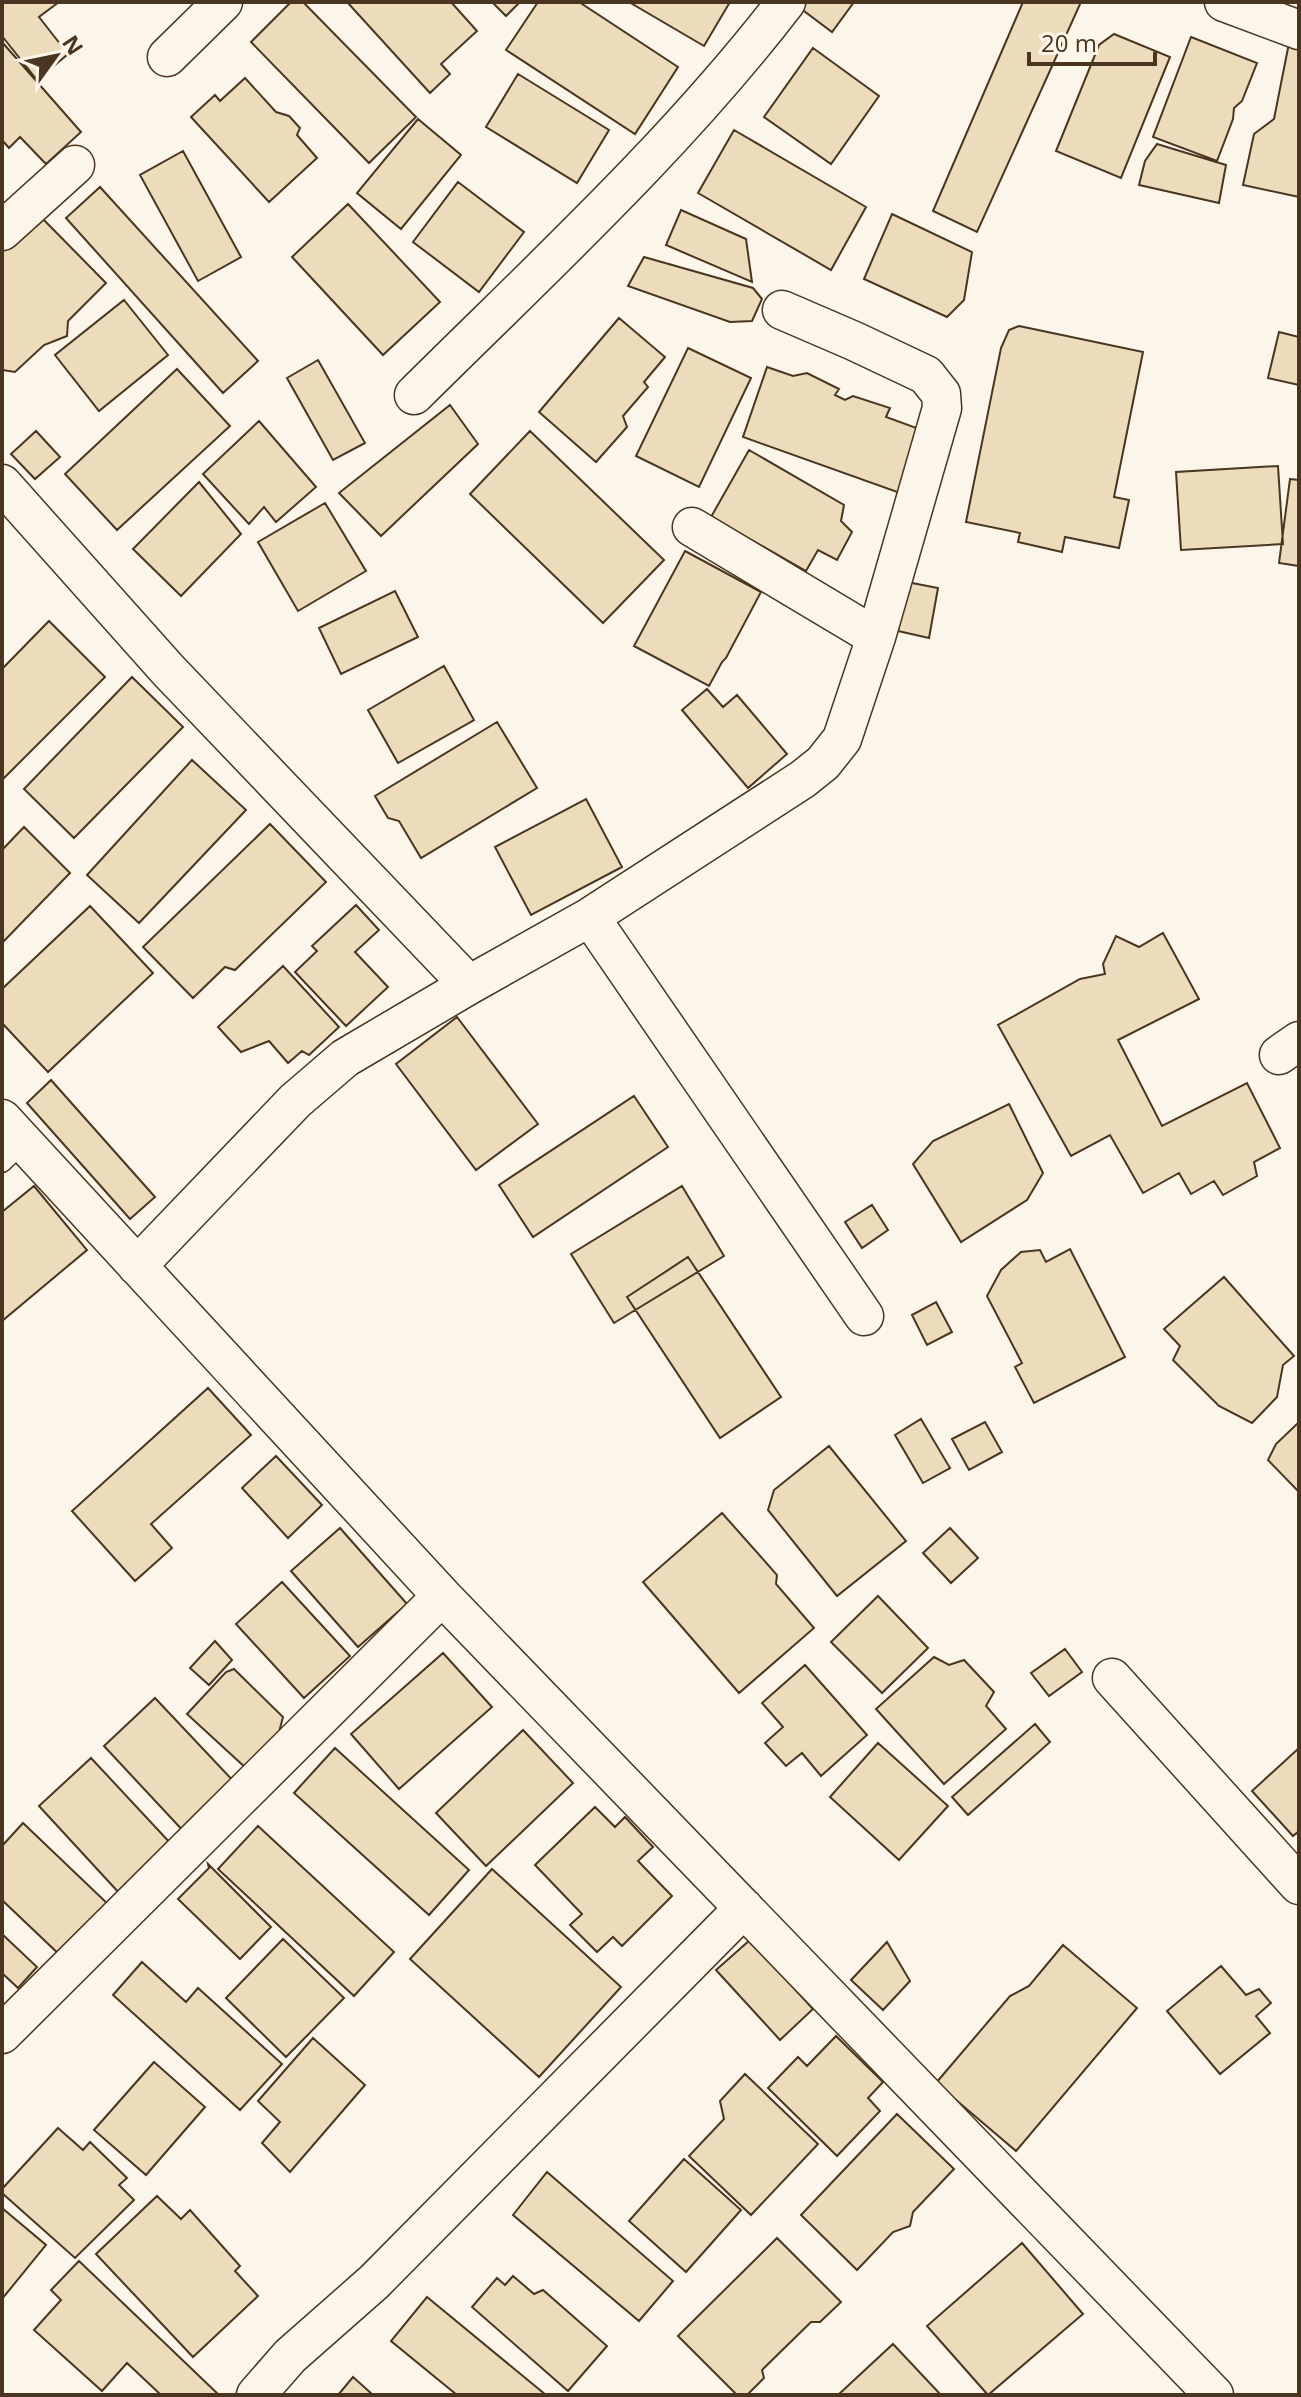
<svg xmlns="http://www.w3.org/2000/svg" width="1301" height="2397" viewBox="0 0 1301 2397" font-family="'Open Sans',sans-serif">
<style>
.building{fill:#ecdcbc;stroke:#4a3520;stroke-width:2}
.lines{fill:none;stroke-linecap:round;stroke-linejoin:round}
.service-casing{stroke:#4a3520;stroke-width:21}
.minor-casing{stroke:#4a3520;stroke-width:41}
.service{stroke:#fbf6e9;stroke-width:18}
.minor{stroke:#fbf6e9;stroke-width:38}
</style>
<rect width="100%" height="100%" fill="#fbf6e9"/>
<path class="building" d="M2 2H59L39 17 68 54 37 80 2 36Z
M291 2H303L416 117 369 163 251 42Z
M347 2H451L477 31 441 64 450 74 430 93Z
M492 2H520L506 16Z
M538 2H579L678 67 635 134 506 50Z
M629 2H730L704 46Z
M804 2H854L832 32 800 8Z
M1023 2H1081L977 232 933 211Z
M1114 34 1170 57 1121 178 1056 151 1099 45Z
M1191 37 1257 63 1242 101 1234 108 1233 119 1217 161 1153 137Z
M2 42 81 132 46 164 20 137 9 148 2 140Z
M1289 43 1299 45V197L1243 185 1254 134 1274 119Z
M813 48 879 96 831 164 764 117Z
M518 74 609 130 577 183 486 127Z
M245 78 276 112 289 116 300 128 297 135 317 158 269 202 191 117 215 95 220 101Z
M418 119 461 155 401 229 357 193Z
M734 130 866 207 831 270 698 193Z
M1157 144 1226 165 1219 203 1139 185 1145 161Z
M183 151 241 257 198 281 140 175Z
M458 182 524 232 479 292 413 242Z
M100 187 258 361 223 393 66 218Z
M348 204 440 302 383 355 292 257Z
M681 210 746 239 752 282 666 245Z
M37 213 106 283 68 321 67 336 44 345 15 372 2 370V248Z
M892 214 972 252 964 300 947 317 864 279Z
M644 257 753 288 762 299 752 321 730 322 628 286Z
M124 300 168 355 99 411 55 355Z
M619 318 665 357 644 382 648 387 623 416 627 427 596 462 539 412Z
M1019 326 1143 352 1114 497 1129 500 1119 548 1065 537 1062 552 1018 542 1020 533 966 522 1001 348 1009 330Z
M1279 332 1299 337V385L1268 378Z
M688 348 751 378 699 487 636 456Z
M318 360 365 443 333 460 287 378Z
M767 367 793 376 807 373 839 389 835 395 845 400 853 396 890 408 886 417 922 430 900 493 743 437Z
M177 369 230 426 117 530 65 474Z
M450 405 478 444 381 536 339 493Z
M259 421 316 487 276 522 264 507 249 524 203 474Z
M36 431 60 457 35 479 11 454Z
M530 431 664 560 603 623 470 494Z
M749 450 844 505 841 521 852 532 837 560 818 550 806 571 711 517Z
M1278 466 1283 544 1181 550 1176 472Z
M1290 479 1299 480V566L1279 563Z
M199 482 241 534 181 596 133 549Z
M325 503 366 571 298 611 258 542Z
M685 551 761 592 726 658 722 662 709 686 634 646Z
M907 582 938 588 929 638 898 631Z
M395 591 418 637 341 674 319 628Z
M49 621 105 677 2 780V669Z
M444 666 474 720 398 763 368 710Z
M132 677 183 727 74 838 24 789Z
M707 689 723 707 737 695 787 754 748 788 682 710Z
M497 722 537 788 421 858 399 821 388 818 375 796Z
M192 760 246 810 139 923 87 875Z
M586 799 622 867 531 915 495 847Z
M270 824 326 882 235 970 225 967 193 998 143 947Z
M24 827 70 873 2 943V850Z
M356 905 379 930 355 952 388 987 346 1026 295 972 317 951 312 946Z
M90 906 153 973 48 1072 2 1023V989Z
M1163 933 1199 999 1118 1040 1162 1126 1247 1083 1280 1148 1254 1162 1257 1176 1223 1195 1214 1181 1191 1194 1179 1173 1143 1193 1110 1135 1071 1156 998 1025 1080 979 1105 974 1103 964 1116 936 1139 947Z
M283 966 339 1027 309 1055 302 1051 288 1063 269 1041 241 1052 218 1027Z
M457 1017 538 1124 476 1170 396 1064Z
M51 1080 155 1197 130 1219 27 1103Z
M634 1096 668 1147 533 1237 499 1185Z
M1009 1104 1043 1173 1027 1200 961 1242 913 1164 933 1141Z
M34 1186 87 1250 2 1321V1212Z
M682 1186 724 1256 614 1323 571 1254Z
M872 1205 888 1230 862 1248 845 1222Z
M1070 1249 1125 1357 1034 1403 1015 1367 1022 1363 987 1296 1001 1270 1021 1252 1040 1250 1046 1262Z
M688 1257 781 1397 720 1438 627 1297Z
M1224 1277 1294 1356 1283 1365 1277 1397 1252 1423 1219 1406 1173 1360 1180 1346 1164 1329Z
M936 1302 952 1332 927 1345 912 1315Z
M208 1388 251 1435 151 1524 172 1548 135 1581 72 1511Z
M921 1419 950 1468 923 1483 895 1435Z
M985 1422 1002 1452 969 1470 952 1439Z
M1299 1422V1492L1268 1460 1276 1444Z
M829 1446 906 1541 837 1596 768 1510 774 1490Z
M276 1456 322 1505 288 1538 242 1488Z
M722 1513 777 1575 776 1584 814 1628 739 1693 643 1582Z
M340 1528 407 1604 358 1647 291 1571Z
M950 1528 978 1558 951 1583 923 1553Z
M282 1582 350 1656 304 1698 236 1624Z
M878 1596 928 1648 882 1693 831 1642Z
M215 1641 232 1660 209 1685 190 1668Z
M1065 1649 1082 1672 1049 1696 1031 1673Z
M443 1653 492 1707 399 1789 351 1734Z
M934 1657 949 1665 964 1660 994 1692 986 1706 1006 1729 944 1784 876 1709Z
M805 1665 867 1735 821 1776 802 1753 786 1766 765 1743 783 1727 762 1703Z
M234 1669 283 1717 278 1736 247 1769 187 1714 226 1672Z
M155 1698 238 1786 187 1835 104 1746Z
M1035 1724 1050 1742 968 1815 952 1797Z
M523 1730 573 1783 486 1866 436 1813Z
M878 1743 948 1806 899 1860 830 1797Z
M335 1748 469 1870 429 1915 294 1793Z
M1299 1748V1831L1293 1836 1252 1791Z
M91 1758 173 1846 121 1895 39 1806Z
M595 1807 615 1827 625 1817 653 1847 638 1861 672 1896 622 1946 613 1937 597 1952 570 1925 582 1914 535 1865Z
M23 1823 111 1907 63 1958 2 1900V1846Z
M258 1826 394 1952 354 1996 218 1869Z
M208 1864 271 1927 240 1959 178 1899 209 1868Z
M492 1869 621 1987 539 2077 410 1959Z
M2 1934 37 1967 18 1988 2 1973Z
M283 1939 344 1998 286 2057 226 1998Z
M750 1940 813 2009 780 2040 716 1970Z
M887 1942 910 1981 883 2010 851 1980Z
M1063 1945 1137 2008 1016 2151 936 2083 1010 1996 1029 1986Z
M142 1962 186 2002 198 1988 282 2064 240 2110 113 1995Z
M1221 1966 1246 1995 1259 1989 1271 2003 1256 2016 1270 2033 1220 2074 1167 2011Z
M836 2036 883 2082 868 2098 880 2111 837 2156 768 2088 798 2057 807 2066Z
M313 2038 365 2085 290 2172 262 2143 280 2122 258 2101Z
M154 2062 205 2107 146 2175 94 2130Z
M745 2074 818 2144 751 2215 689 2156 724 2119 720 2101Z
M897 2114 954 2169 913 2212 910 2226 893 2232 857 2270 801 2215Z
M58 2128 83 2150 90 2142 127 2178 119 2185 134 2200 75 2258 2 2193V2189Z
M684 2159 741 2210 686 2272 629 2221Z
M547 2172 673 2281 639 2321 513 2215Z
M157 2196 181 2219 190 2210 240 2266 235 2271 258 2296 193 2357 96 2254Z
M2 2208 46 2245 2 2299Z
M777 2238 841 2302 820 2322H811L762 2370 764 2378 747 2395H737L678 2336Z
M1022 2243 1083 2314 988 2395 927 2326Z
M79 2261 219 2395H161L127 2363 102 2391 34 2330 61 2300 51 2290Z
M513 2276 534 2294 543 2290 607 2346 568 2391 472 2307 497 2278 505 2285Z
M427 2297 546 2395H457L391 2341Z
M893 2344 941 2395H838Z
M353 2377 373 2395H338Z"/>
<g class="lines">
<defs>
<path id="service" d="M2 1163 24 1142"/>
<path id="minor" d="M1224 2 1299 30
M167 57 223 2
M2 231 75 165
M414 395C542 268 676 145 786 2
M2 484 168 670 469 985
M692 527 876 637
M590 917 864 1316
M1279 1055 1299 1041
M2 1119 442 1596 1214 2395
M137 1266 295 1101 345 1058 469 985 590 917 803 779 823 763 842 739 876 637 942 408 941 394 926 375 854 341 782 310
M1112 1678 1299 1885
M2 2034 442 1596
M256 2395 290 2356 374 2282 744 1908"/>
</defs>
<use href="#service" class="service-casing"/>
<use href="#minor" class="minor-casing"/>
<use href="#service" class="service"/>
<use href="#minor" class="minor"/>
</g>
<rect width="1301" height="2397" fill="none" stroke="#4a3520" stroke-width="8"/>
<g transform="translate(56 56) rotate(57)" stroke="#fbf6e9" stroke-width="6" paint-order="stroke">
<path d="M0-6L14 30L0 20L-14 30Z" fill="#4a3520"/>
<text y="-12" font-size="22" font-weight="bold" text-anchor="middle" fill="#4a3520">N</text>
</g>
<path d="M1029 52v12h126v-12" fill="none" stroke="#4a3520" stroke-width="4"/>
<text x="1041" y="52" font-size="24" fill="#4a3520" stroke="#fbf6e9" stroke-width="6" paint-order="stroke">20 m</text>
</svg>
